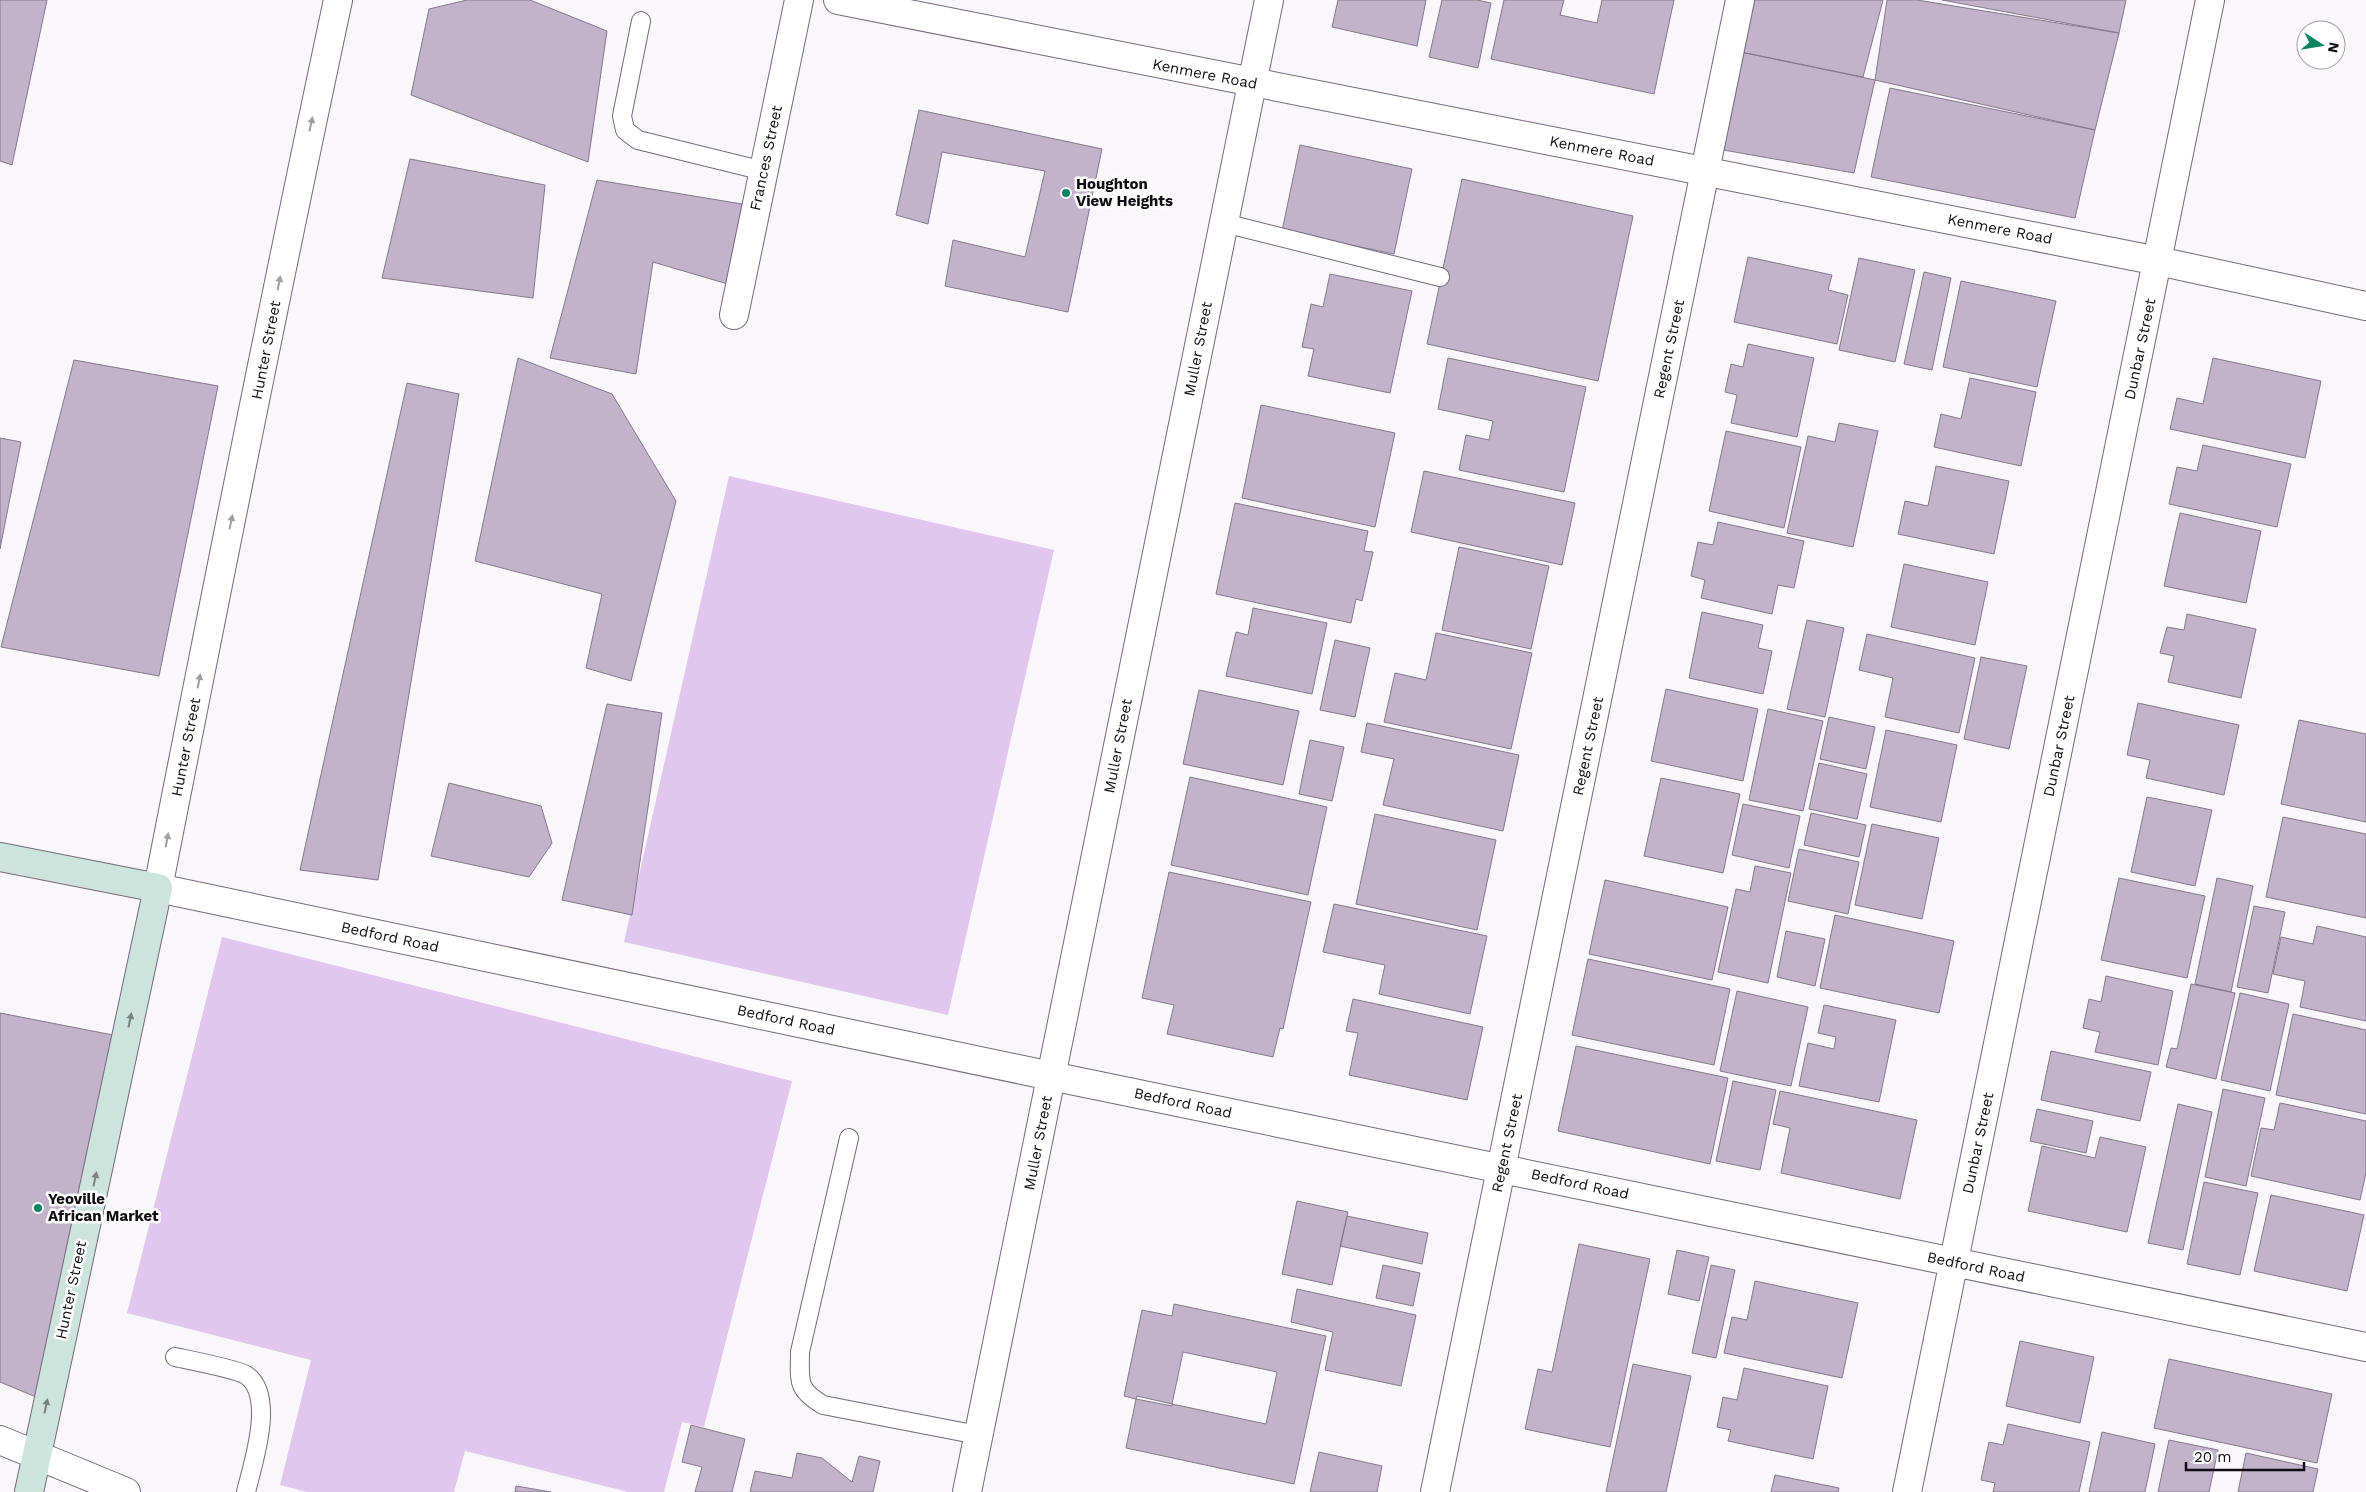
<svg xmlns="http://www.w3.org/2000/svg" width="2366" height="1492" viewBox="0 0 2366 1492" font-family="'Work Sans',sans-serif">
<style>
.green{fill:#e1c6ee}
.building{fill:#c2b2ca;stroke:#86778d;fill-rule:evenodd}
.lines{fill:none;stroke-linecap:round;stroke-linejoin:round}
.lane-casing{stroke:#76677d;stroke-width:20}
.street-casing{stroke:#76677d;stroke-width:30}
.secondary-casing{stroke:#76677d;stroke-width:30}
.lane{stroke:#fff;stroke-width:18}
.street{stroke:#fff;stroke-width:28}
.secondary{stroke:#cce4db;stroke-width:28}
.oneway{fill:#a09da1}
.oneway2{fill:#788281}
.poi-dot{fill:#098261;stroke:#fff;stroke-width:2}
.labels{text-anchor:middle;stroke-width:5;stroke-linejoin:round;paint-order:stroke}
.street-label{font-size:15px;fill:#110b13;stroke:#fff}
.poi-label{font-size:15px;font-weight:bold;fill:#110b13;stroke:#fff;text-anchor:start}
</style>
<rect width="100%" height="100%" fill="#faf7fc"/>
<path class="green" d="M729 476 1054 550 948 1015 624 942Z
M222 937 792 1081 704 1427 682 1422 664 1492H628L465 1451 454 1492H307L280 1485 311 1360 127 1313Z"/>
<path class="building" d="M0 0H47L12 165 0 161Z
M467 0H530L607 31 588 162 411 95 429 9Z
M1338 0H1426L1417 46 1332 27Z
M1442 0H1477L1491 3 1478 68 1429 57Z
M1504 0H1564L1560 15 1597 23 1602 0H1674L1654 94 1491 59Z
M1745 0H1883L1863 77 1731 50Z
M1887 0H1917L2119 33 2095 130 1875 80Z
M1942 0H2126L2119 33Z
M1731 50 1875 80 1854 173 1712 148Z
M1890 88 2095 130 2075 218 1871 177Z
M919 110 1102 149 1068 312 945 286 953 240 1025 257 1045 171 942 152 928 224 896 215Z
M1300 145 1412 169 1394 254 1282 231Z
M410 159 545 185 533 298 382 278Z
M1462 179 1633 216 1598 381 1427 344Z
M597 180 748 205 731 285 653 262 636 374 550 358Z
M1748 257 1832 275 1828 290 1848 295 1837 344 1734 322Z
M1859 258 1915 270 1895 362 1839 350Z
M1924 272 1951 278 1932 370 1904 364Z
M1330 274 1412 291 1390 393 1308 376 1314 349 1302 347 1311 304 1323 307Z
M1961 281 2056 301 2037 387 1943 367Z
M1748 344 1814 358 1797 437 1731 423 1737 395 1725 392 1731 364 1743 367Z
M518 358 612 394 676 501 631 681 586 668 602 594 475 561Z
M1448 358 1586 387 1564 492 1459 470 1466 435 1489 440 1493 421 1438 409Z
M2213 358 2321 381 2305 458 2170 429 2177 398 2203 404Z
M74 360 218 386 159 676 1 647Z
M1970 378 2036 392 2021 466 1934 447 1941 414 1961 419Z
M407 383 459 394 378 880 300 870Z
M1261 405 1395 433 1375 527 1242 498Z
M1839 423 1878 431 1853 547 1787 533 1808 436 1835 442Z
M1726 431 1801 447 1784 528 1709 511Z
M0 438 21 442 0 549Z
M2203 445 2291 464 2277 527 2169 504 2177 467 2197 471Z
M1936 466 2009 481 1994 554 1898 534 1905 501 1928 506Z
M1424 471 1575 503 1562 565 1411 532Z
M1235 503 1368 531 1364 551 1373 552 1362 601 1356 599 1351 623 1216 594Z
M2180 513 2261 531 2246 603 2164 586Z
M1718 522 1804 541 1794 588 1778 585 1772 614 1701 598 1705 580 1691 576 1698 542 1713 545Z
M1459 547 1549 566 1531 649 1442 630Z
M1904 564 1988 582 1975 645 1891 627Z
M1253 608 1327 623 1312 694 1226 676 1236 632 1248 635Z
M1702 612 1763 625 1758 648 1772 651 1763 694 1689 678Z
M2187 614 2256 629 2241 698 2168 682 2174 656 2160 653 2167 627 2184 630Z
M1807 620 1844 628 1825 717 1787 709Z
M1436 633 1532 653 1511 749 1384 722 1395 673 1426 680Z
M1867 634 1975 658 1959 733 1885 717 1893 678 1859 670Z
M1335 640 1370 648 1355 717 1320 710Z
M1981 657 2027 666 2009 749 1964 739Z
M1666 689 1758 709 1743 781 1651 761Z
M1199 690 1299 711 1283 785 1183 764Z
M2138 703 2239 725 2224 795 2146 778 2150 760 2127 755Z
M607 704 662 713 632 915 562 900Z
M1768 709 1823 721 1803 811 1749 800Z
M1829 717 1875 727 1866 769 1820 759Z
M2299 720 2366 734V822L2281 804Z
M1367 723 1519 755 1503 831 1383 805 1394 759 1361 752Z
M1886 730 1957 745 1941 822 1870 807Z
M1310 740 1344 747 1332 801 1299 794Z
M1819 763 1867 774 1857 819 1809 809Z
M1190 777 1327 807 1308 895 1171 865Z
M1661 778 1740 794 1723 873 1644 856Z
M449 783 541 806 552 843 529 877 431 856Z
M2147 797 2212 810 2195 886 2131 872Z
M1743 804 1800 816 1789 868 1732 855Z
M1811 813 1866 825 1859 857 1804 845Z
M1375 814 1496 840 1477 930 1356 904Z
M2283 817 2366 834V918L2266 897Z
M1872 824 1939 838 1922 919 1855 905Z
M1799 849 1859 862 1848 914 1788 901Z
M1755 866 1791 873 1768 983 1718 972 1736 889 1750 892Z
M1169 872 1311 902 1283 1029 1280 1028 1273 1057 1167 1034 1174 1005 1142 998Z
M2119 878 2205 896 2187 978 2101 960Z
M2217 878 2253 886 2231 992 2195 984Z
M1605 880 1728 907 1712 980 1589 954Z
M1334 904 1487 936 1470 1014 1379 994 1385 965 1323 952Z
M2254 906 2285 912 2268 993 2237 987Z
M1835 915 1954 941 1939 1013 1820 988Z
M2317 926 2366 937V1021L2300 1007 2305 981 2273 974 2281 937 2313 944Z
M1786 931 1825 939 1815 986 1777 977Z
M1588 959 1730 989 1714 1065 1572 1035Z
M2106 976 2173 991 2158 1065 2095 1052 2100 1032 2083 1028 2089 999 2101 1002Z
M2191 984 2235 993 2216 1079 2166 1067 2171 1048 2177 1049Z
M1737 991 1808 1007 1791 1086 1720 1071Z
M2240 993 2289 1004 2270 1091 2221 1080Z
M1353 999 1483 1027 1467 1100 1349 1075 1358 1033 1346 1031Z
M1824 1005 1896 1020 1879 1102 1799 1086 1808 1043 1834 1049 1836 1037 1818 1033Z
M0 1013 113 1035 36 1397 0 1382Z
M2293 1014 2366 1030V1114L2276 1095Z
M1576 1046 1728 1078 1710 1164 1558 1131Z
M2051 1051 2151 1072 2140 1121 2041 1100Z
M1733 1081 1776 1090 1760 1170 1716 1161Z
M2223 1089 2265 1098 2246 1186 2205 1177Z
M1780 1091 1917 1120 1900 1199 1781 1173 1790 1128 1773 1124Z
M2280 1103 2366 1121V1173L2360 1200 2251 1176 2261 1128 2274 1130Z
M2178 1104 2212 1112 2183 1250 2148 1243Z
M2037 1109 2093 1121 2086 1153 2030 1141Z
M2100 1137 2146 1147 2127 1232 2028 1211 2042 1146 2095 1158Z
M2204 1182 2258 1193 2240 1275 2187 1264Z
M2271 1195 2364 1215 2347 1291 2254 1271Z
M1297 1201 1348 1212 1332 1285 1282 1274Z
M1347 1216 1428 1233 1422 1264 1340 1246Z
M1579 1244 1650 1259 1610 1447 1525 1429 1538 1369 1552 1372Z
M1677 1250 1709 1257 1699 1301 1668 1294Z
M1383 1265 1420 1273 1413 1306 1376 1298Z
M1711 1265 1735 1270 1716 1358 1692 1353Z
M1755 1281 1858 1303 1842 1378 1724 1353 1732 1317 1747 1320Z
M1297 1289 1416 1315 1401 1386 1325 1370 1333 1332 1291 1322Z
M1174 1304 1326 1336 1294 1484 1126 1448 1136 1399 1124 1396 1142 1310 1172 1316ZM1183 1352 1277 1372 1266 1424 1172 1404ZM1137 1396 1172 1404V1406L1136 1399Z
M2020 1341 2094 1357 2080 1423 2006 1406Z
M2169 1359 2332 1394 2317 1463 2154 1428Z
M1633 1364 1691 1376 1666 1492H1606Z
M1744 1368 1828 1386 1813 1459 1728 1441 1731 1430 1717 1427 1723 1397 1737 1400Z
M2008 1424 2090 1442 2079 1492H1993L1995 1483 1981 1480 1989 1442 2003 1445Z
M691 1425 745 1439 732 1492H695L702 1467 682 1462Z
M2102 1432 2155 1444 2145 1492H2089Z
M2169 1440 2218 1450 2209 1492H2158Z
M1319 1452 1382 1466 1377 1492H1310Z
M797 1453 822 1458 852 1482 859 1456 880 1461 873 1492H750L755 1471 792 1478Z
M2246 1453 2318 1469 2313 1492H2238Z
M1775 1475 1839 1488 1838 1492H1771Z
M516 1486 551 1492H515Z"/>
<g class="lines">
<defs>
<path id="lane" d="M641 21 622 116 625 130 638 140 764 171
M1224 223 1440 277
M849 1138 800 1352C800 1381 796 1389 823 1405L978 1435
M175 1357C189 1360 236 1369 246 1375 276 1395 253 1463 246 1492"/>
<path id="street" d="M338 0C275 295 216 592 158 888L1051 1076 2366 1347
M838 0 2158 261 2366 306
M734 315 799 0
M0 1440 126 1492
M967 1492 1269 0
M1435 1492 1740 0
M1907 1492 2210 0"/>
<path id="secondary" d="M0 857 158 888 29 1492"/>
</defs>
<use href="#lane" class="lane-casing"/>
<use href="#street" class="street-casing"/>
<use href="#secondary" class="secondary-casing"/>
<use href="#lane" class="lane"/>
<use href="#street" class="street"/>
<use href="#secondary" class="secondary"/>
</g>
<defs><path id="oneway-solid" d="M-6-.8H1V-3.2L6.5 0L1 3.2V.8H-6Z" transform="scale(1.25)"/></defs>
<g class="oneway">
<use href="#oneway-solid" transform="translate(311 124) rotate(-78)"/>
<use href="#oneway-solid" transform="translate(279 283) rotate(-79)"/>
<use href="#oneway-solid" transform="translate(231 522) rotate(-78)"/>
<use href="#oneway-solid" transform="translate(199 681) rotate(-79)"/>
<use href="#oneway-solid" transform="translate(167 840) rotate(-79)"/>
</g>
<g class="oneway2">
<use href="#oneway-solid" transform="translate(130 1020) rotate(-78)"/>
<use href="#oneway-solid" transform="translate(95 1179) rotate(-78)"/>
<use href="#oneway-solid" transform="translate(46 1406) rotate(-78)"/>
</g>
<g class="poi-dot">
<circle cx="1066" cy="193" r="5"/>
<circle cx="38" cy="1208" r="5"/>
</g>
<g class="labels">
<g class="street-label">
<text transform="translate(1205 74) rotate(11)" y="5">Kenmere Road</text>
<text transform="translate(1602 151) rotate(11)" y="5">Kenmere Road</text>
<text transform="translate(766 158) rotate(-78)" y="5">Frances Street</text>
<text transform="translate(2000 229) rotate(11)" y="5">Kenmere Road</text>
<text transform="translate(1198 349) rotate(-79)" y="5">Muller Street</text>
<text transform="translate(1669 349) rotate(-78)" y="5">Regent Street</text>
<text transform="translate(2140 349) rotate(-78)" y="5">Dunbar Street</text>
<text transform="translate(266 350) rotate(-79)" y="5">Hunter Street</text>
<text transform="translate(1118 746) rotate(-79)" y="5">Muller Street</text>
<text transform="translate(1588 746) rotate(-78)" y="5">Regent Street</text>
<text transform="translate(2059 746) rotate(-78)" y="5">Dunbar Street</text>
<text transform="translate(186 747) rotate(-79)" y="5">Hunter Street</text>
<text transform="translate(390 937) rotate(12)" y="5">Bedford Road</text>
<text transform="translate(786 1020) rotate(12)" y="5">Bedford Road</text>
<text transform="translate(1183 1103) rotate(12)" y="5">Bedford Road</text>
<text transform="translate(1038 1143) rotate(-79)" y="5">Muller Street</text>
<text transform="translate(1507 1143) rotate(-78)" y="5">Regent Street</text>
<text transform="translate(1978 1143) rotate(-78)" y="5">Dunbar Street</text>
<text transform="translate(1580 1184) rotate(12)" y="5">Bedford Road</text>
<text transform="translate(1976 1267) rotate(12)" y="5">Bedford Road</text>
<text transform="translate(71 1290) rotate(-78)" y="5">Hunter Street</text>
</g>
<g class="poi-label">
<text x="1076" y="189">Houghton<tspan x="1076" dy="17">View Heights</tspan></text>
<text x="48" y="1204">Yeoville<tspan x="48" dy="17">African Market</tspan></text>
</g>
</g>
<g transform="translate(2321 45) rotate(102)"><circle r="24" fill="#ffffff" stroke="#a09da1"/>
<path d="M0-4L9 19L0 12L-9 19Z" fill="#098261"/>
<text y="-8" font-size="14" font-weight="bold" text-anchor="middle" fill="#110b13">N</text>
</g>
<path d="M2186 1462v8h118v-8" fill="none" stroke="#110b13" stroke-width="2.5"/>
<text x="2194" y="1462" font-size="15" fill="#110b13" stroke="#ffffff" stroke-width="4" paint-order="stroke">20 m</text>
</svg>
